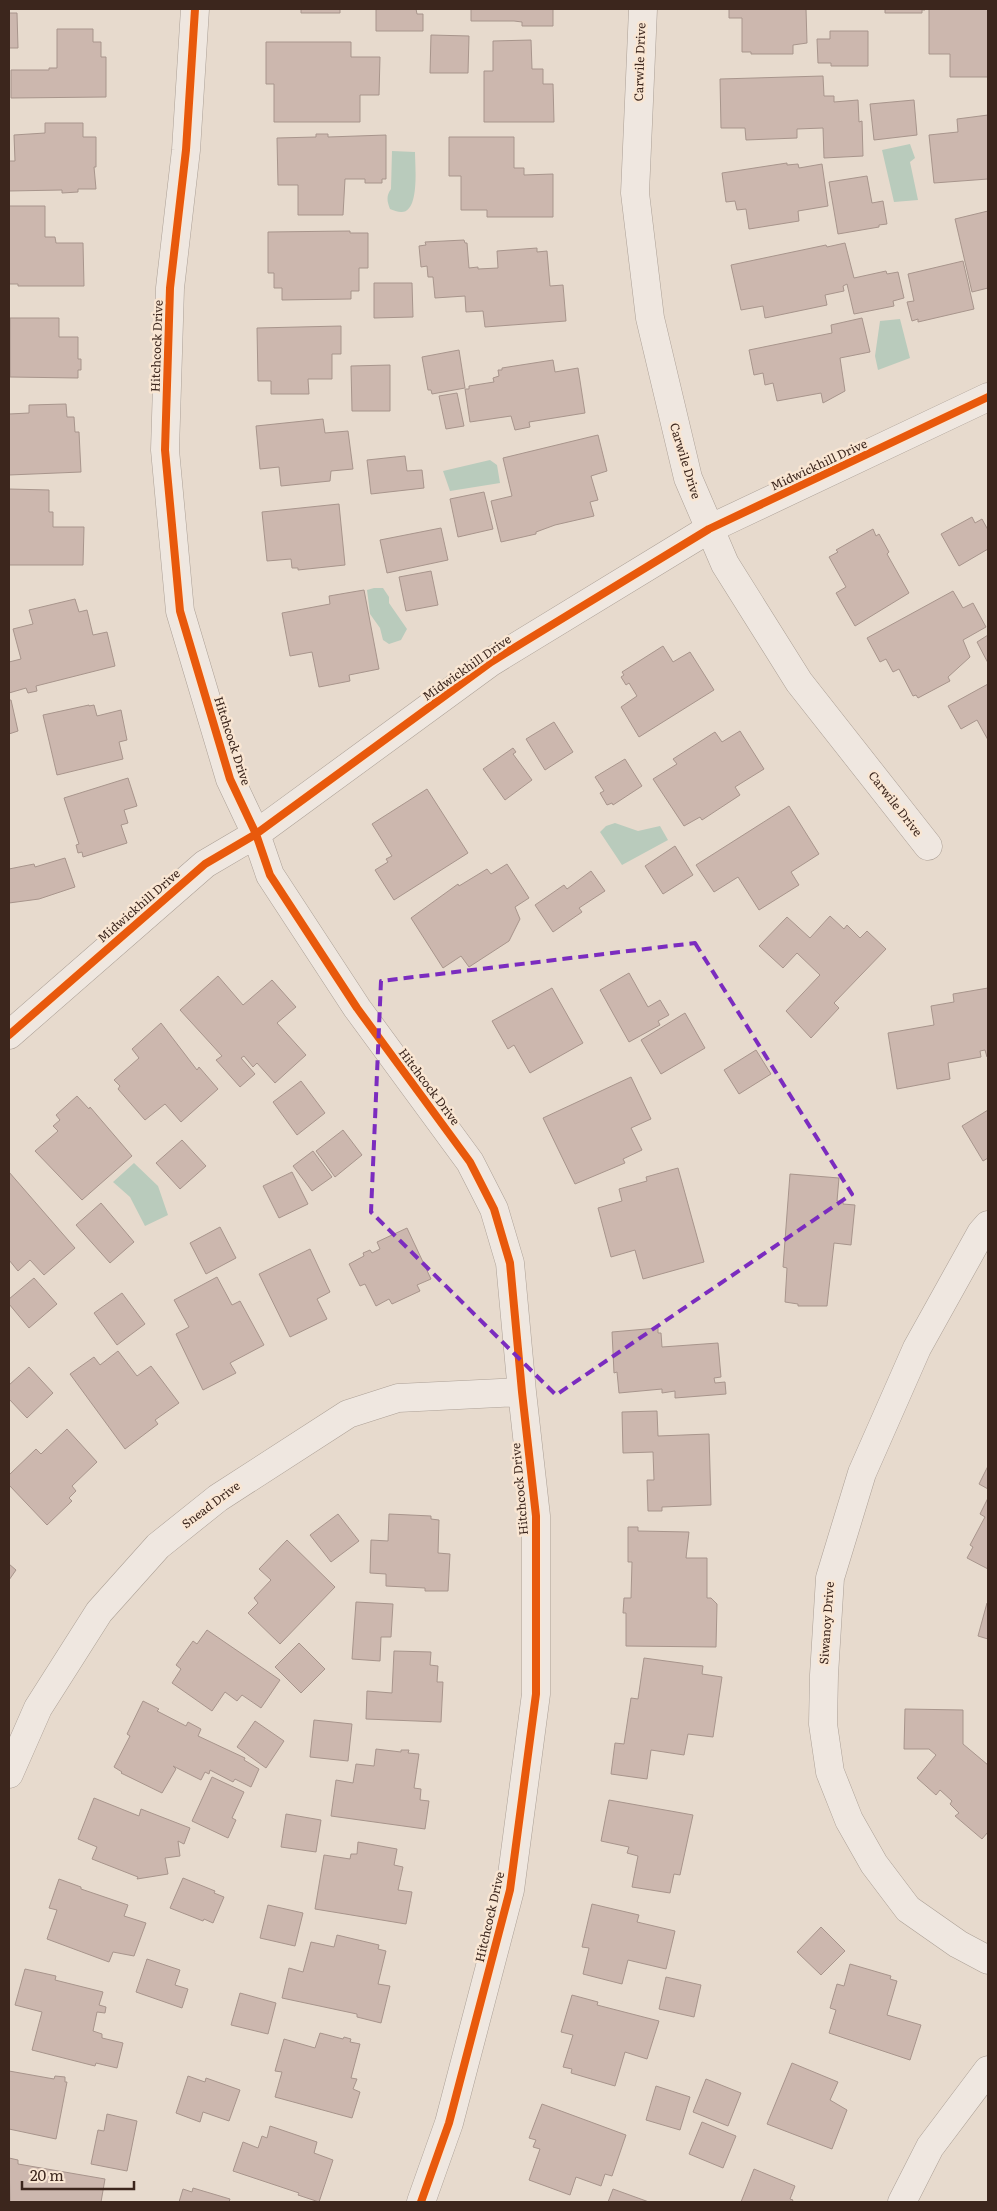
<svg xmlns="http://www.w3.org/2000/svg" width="997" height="2211" viewBox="0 0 997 2211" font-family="Literata,serif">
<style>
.water{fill:#b9cbbc}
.building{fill:#ccb7ae;stroke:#a8958c}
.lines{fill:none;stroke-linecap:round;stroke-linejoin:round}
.minor-casing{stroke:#aca096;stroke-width:29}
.minor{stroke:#efe7e0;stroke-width:28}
.cycleway-casing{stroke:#f9e6d3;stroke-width:11}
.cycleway{stroke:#e8590c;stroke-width:8}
.marked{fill:none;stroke:#7b2cbf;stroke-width:4;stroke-dasharray:10 6;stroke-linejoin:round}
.labels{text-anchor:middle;stroke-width:5;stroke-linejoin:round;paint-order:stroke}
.street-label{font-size:12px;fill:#3c261d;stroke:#f9e6d3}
</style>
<rect width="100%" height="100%" fill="#e7dacd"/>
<path class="water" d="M910 144 915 158 910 162 918 200 894 202 882 150Z
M392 151 415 152C415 165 420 213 401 212 398 212 393 210 390 209 387 201 386 196 391 189Z
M900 319 910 358 878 370 875 356 880 321Z
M490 460 497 465 500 483 450 491 443 471Z
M374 588H383L389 597V603L407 629 401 640 389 644 383 640 380 628 370 614 367 590Z
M615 823 638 831 660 826 668 840 622 865 600 832 606 826Z
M134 1163 158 1186 168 1215 145 1226 130 1197 113 1182Z"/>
<path class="building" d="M301 9H340V13H301Z
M376 9H416L417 14H423V31H376Z
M471 9H553V26H522V22L514 21H471Z
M729 9H806L807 43 793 45V54H751V52H742V18H729Z
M885 9H925V10H922V13H885Z
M929 9H988V77H950V54H929Z
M9 13H17L18 48H9Z
M57 29H93V42H101V57H106V97L11 98V70H49V68H57Z
M830 31H868V66H831V63H818L817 39H830Z
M431 35 469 36 468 73H430Z
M531 40 532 69H543V84H553L554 122H484V71H493V41Z
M266 42H351V57H380L379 95H360V122H274V84H266Z
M823 76 824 96H834V102L858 100 859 122 862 121 863 156 824 158 823 128 797 129V138L746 140 745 128H721L720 79Z
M914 100 917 135 874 140 870 104Z
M988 115V179L934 183 929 135 958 132 957 119Z
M45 123H83V137H96V167H94L96 189H78V192L62 193V190L9 191V161H15L14 135 45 133Z
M316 134H328V137L386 135V179H382V183H365V179H345L343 215H298V185H278L277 138 316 137Z
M449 137H514V168H524V175L553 174V217H487V210H461V176H449Z
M787 163V165L798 164 799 168 822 164 828 206 798 211 799 221 749 229 746 209 737 210 735 201 726 202 722 173Z
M867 176 872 203 883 201 887 224 879 225V227L838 234 829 182Z
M9 206H45V237H55L56 243H83L84 286H18V284H9Z
M988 211V288L972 292 955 219Z
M350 231V233H368V268H359V291H351V299L282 300V288H274V273H268V232Z
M464 240 465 243H467L469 268 478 267V269L498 268 497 251 537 248V252L547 251 550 286 563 285 566 321 485 327 483 311 466 312 465 296 435 298 433 277H428L427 266 421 267 419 246 426 245 425 242Z
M845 243 854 278 886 271 887 274 898 272 904 298 893 301 894 306 854 314 847 284 843 286 844 291 825 295 827 305 765 318 763 306 741 310 731 265 826 245 827 247Z
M963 261 974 309 918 322V319L912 321 907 302 914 301 908 274Z
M374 283H412L413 317 374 318Z
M10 318H59V337H78V359H81V370H78V378L10 377Z
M862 318 870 352 840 358 845 391 823 403 821 393 777 401 773 383 765 385 763 373 754 375 749 350 832 333 831 325Z
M341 326V354H332V379H308L309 394H271V381H258L257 328Z
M459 350 465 388 432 394 431 390H428L422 357Z
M553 360 555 372 578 368 585 413 529 422 530 427 515 430 511 416 470 422 465 389H469V386L494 382 493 378 499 376 498 370H502V368Z
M390 365V411H352L351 366Z
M457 393 464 426 446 429 439 396Z
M66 404 67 417H74L75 432H79L81 472 9 475V414L29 413V405Z
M323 419 325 433 348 431 353 469 331 471 330 481 281 486 279 467 260 469 256 426Z
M598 435 607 471 591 476 598 500 590 502 594 516 555 525 536 532V534L501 542 491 501 512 496 503 458Z
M405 456 407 471 422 470 424 488 371 494 367 460Z
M9 489 49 490V512H53V527H84L83 565H9Z
M484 492 493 529 458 537 450 499Z
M339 504 345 565 298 570V568H292L291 559 267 561 262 512Z
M972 517 975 523 982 519 988 530V549L959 566 941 534Z
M441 528 448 560 387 573 380 540Z
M873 529 876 536 879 534 889 552 887 554 909 593 855 626 836 593 846 587 829 557 838 552 836 550Z
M431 571 438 605 406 611 399 577Z
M364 590 379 669 349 675 350 681 319 687 312 652 290 656 282 613 330 604 329 596Z
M953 591 963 608 973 603 986 627 963 640 970 657 948 677 950 681 918 698 916 695 913 696 899 669 893 672 886 659 880 662 867 638Z
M75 599 79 612 87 610 93 635 107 632 115 666 36 686 37 691 28 693 26 688 9 693V662L21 659 13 629 33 624 29 610Z
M988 635V663L977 642Z
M663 646 673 662 690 652 714 690 639 737 621 707 637 696 629 683 626 685 621 677 624 675 622 672Z
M988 684V740L977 720 961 729 948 706Z
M9 700H11L18 731 9 734Z
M89 705V706L94 705 97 716 121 710 127 740 119 742 123 759 57 775 43 715Z
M554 722 573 752 545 770 526 739Z
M740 731 764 769 735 787 740 795 702 820 700 817 684 826 653 779 677 764 673 759 715 732 722 742Z
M513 748 516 752 513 754 532 780 505 800 483 769Z
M625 759 642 786 613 805 612 803 607 805 600 793 604 791 595 777Z
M128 778 137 806 124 810 128 823 121 825 127 843 83 857 82 852 78 853 76 845 79 844 64 798Z
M427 789 468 853 394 900 375 870 388 862 386 859 392 856 372 824Z
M789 806 819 854 791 872 799 885 759 910 738 877 714 892 696 865Z
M675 846 693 875 663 894 645 866Z
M65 858 75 887 39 899 9 903V869L34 864 35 867Z
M507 864 529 898 515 907 520 919 509 941 469 967 461 956 443 968 411 918 458 884 459 886 487 869 491 874Z
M591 871 605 891 579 908 582 912 553 932 535 905 564 885 567 889Z
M830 916 844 929 847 925 860 938 867 931 886 949 834 1003 839 1008 811 1038 786 1011 820 975 797 953 783 968 759 946 787 917 810 938Z
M629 973 648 1007 660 1000 669 1015 658 1021 660 1025 629 1042 600 990Z
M218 976 243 1005 272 980 296 1007 277 1023 306 1055 275 1083 257 1063 253 1067 244 1056 241 1058 255 1074 240 1087 216 1060 222 1056 180 1010Z
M552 988 583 1043 530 1073 514 1045 508 1049 492 1021Z
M988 988V1057H987L985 1050 980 1051 981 1057 948 1063 950 1079 897 1089 888 1033 934 1025 931 1006 954 1002 953 994Z
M685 1013 705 1048 661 1074 641 1040Z
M161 1023 197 1070 199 1067 218 1089 181 1122 165 1104 145 1120 118 1089 120 1086 114 1080 139 1058 132 1049Z
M756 1050 771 1074 739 1094 724 1070Z
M631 1077 651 1119 631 1128 642 1150 623 1159 625 1163 575 1184 543 1118Z
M301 1081 325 1113 297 1135 273 1102Z
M77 1096 89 1109 90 1107 132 1156 82 1200 35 1151 58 1131 53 1126 60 1120 56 1115Z
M988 1110V1158L983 1161 962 1126Z
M343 1130 362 1155 335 1177 316 1151Z
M182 1140 206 1166 180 1189 156 1163Z
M313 1151 332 1177 312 1191 293 1166Z
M678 1168 704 1262 643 1279 635 1250 611 1257 598 1208 622 1201 619 1189 647 1181 646 1177Z
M9 1172 75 1248 44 1275 30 1260 18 1271 9 1260Z
M292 1172 308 1204 279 1218 263 1186Z
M790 1174 839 1178 837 1201 843 1202V1204L855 1205 851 1245 834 1243 827 1306H798V1304L785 1302 787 1268 783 1267Z
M101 1203 134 1242 110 1263 76 1225Z
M220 1227 236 1258 206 1274 190 1243Z
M407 1228 431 1279 417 1285 420 1291 392 1304 389 1299 376 1306 365 1284 360 1286 349 1264 364 1256 363 1253 370 1250 372 1253 380 1249 377 1242Z
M310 1249 330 1292 317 1299 327 1319 290 1337 259 1274Z
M217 1277 232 1305 240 1301 264 1345 230 1363 236 1373 203 1390 176 1334 189 1327 174 1300Z
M34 1278 57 1304 29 1328 9 1304V1299Z
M122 1293 145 1324 117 1345 94 1313Z
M658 1328V1333H661L662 1347 718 1343 721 1377 714 1378 715 1383 725 1382 726 1394 675 1398V1391L662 1393V1389L619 1393 617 1372 614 1373 612 1332Z
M118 1351 137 1376 151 1366 179 1403 155 1420 158 1424 125 1449 70 1374 94 1357 100 1365Z
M29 1367 53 1393 27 1418 9 1399V1385Z
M657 1411 658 1436 709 1434 711 1505 662 1507V1511H648L647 1480H654L653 1452 623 1453 622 1412Z
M67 1429 97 1462 72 1486 76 1491 69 1498 72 1501 47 1525 9 1485V1475L36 1449 41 1454Z
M988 1466V1489L979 1484Z
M988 1498V1569L967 1558 973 1547 970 1545 985 1517 980 1514Z
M338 1514 359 1541 331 1562 310 1535Z
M389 1514 431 1516V1519L439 1520 438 1553 450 1554 448 1591H425V1588L386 1586V1574L370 1573 371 1540 388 1541Z
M628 1527H638V1531L689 1532 686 1558H707V1598H711L717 1604 716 1647 626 1646V1613H623L624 1598H631L632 1562H628Z
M287 1540 335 1587 280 1644 248 1613 258 1603 254 1598 271 1580 259 1569Z
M9 1564 16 1570 9 1580Z
M356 1602 393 1604 391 1637H381L380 1661 352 1659Z
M987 1603H988V1639L978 1636Z
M207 1630 280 1680 261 1708 242 1695 237 1701 225 1692 212 1711 172 1683 181 1669 176 1665 193 1641 197 1644Z
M299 1643 325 1669 301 1693 275 1667Z
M394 1651 431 1652 430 1665 438 1666 437 1682H443L441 1722 366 1719 367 1691 392 1693Z
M644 1658 703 1666 702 1674 722 1677 713 1737 688 1734 684 1755 651 1750 647 1779 611 1774 615 1743 624 1744 631 1698 638 1699Z
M143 1701 159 1709 157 1711 186 1726 188 1722 201 1729 198 1736 245 1758 244 1760 259 1769 251 1787 235 1779 233 1782 210 1770 209 1774 205 1772 201 1780 173 1766 176 1769 162 1793 121 1773 122 1772 114 1767 130 1736 127 1734Z
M905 1709 963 1710V1744L988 1765V1832L982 1839 955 1816 959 1813 950 1804 952 1801 940 1790 936 1795 917 1778 936 1755 929 1749H904Z
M314 1720 352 1724 348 1761 310 1757Z
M255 1721 284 1741 266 1768 237 1747Z
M376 1749 401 1752V1750H409L408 1753 419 1754 414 1788 421 1789 420 1800 429 1801 425 1829 331 1816 336 1780 353 1783 356 1764 374 1766Z
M212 1777 244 1792 232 1818 236 1820 228 1838 192 1821Z
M94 1798 139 1816 141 1809 190 1828 184 1844 178 1841 180 1856 165 1858 168 1874 137 1879 138 1877 92 1859 97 1847 78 1839Z
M609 1800 693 1815 680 1875 674 1874 670 1893 632 1887 638 1856 627 1853 629 1847 601 1841Z
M286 1814 321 1820 316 1852 281 1847Z
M358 1842 397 1849 394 1865 403 1867 398 1890 412 1892 406 1924 315 1909 324 1855 350 1859 351 1854H357Z
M183 1878 215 1891 214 1893 224 1897 213 1923 204 1919 203 1921 170 1908Z
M59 1879 81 1887V1889L128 1905 124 1916 146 1923 134 1956 113 1952 109 1962 47 1939 57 1910 49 1908Z
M592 1904 639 1915 637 1922 675 1931 666 1969 628 1960 622 1984 583 1974 589 1948 582 1947Z
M268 1905 303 1913 295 1946 260 1938Z
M821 1927 845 1951 821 1975 797 1952Z
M337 1935 379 1945 378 1949 386 1951 378 1984 390 1986 381 2023 357 2017V2014L282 1998 289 1968 303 1972 311 1942 334 1947Z
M147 1959 180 1970 175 1985 188 1989 182 2008 136 1992Z
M850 1964 891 1976 890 1979 897 1981 887 2015 921 2025 910 2060 829 2033 836 2010 830 2008 837 1984 844 1986Z
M25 1969 56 1976 55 1980 103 1992 99 2005 106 2007 105 2013 97 2012 93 2031 102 2034V2038L123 2043 117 2068 96 2063 95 2066 32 2050 42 2012 15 2005Z
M666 1977 701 1985 694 2017 659 2009Z
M240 1993 276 2003 268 2034 231 2025Z
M572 1995 598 2002 597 2005 659 2021 647 2059 625 2052 615 2086 571 2073 572 2069 563 2067 573 2035 561 2032Z
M320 2033 343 2039 344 2037 351 2039 350 2042 360 2044 351 2078 357 2079 353 2089 360 2092 352 2118 275 2097 282 2072 275 2071 284 2039 315 2048Z
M792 2063 838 2082 830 2100 847 2110 832 2149 767 2124Z
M9 2071 54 2079 55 2076 65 2077V2082H67L56 2139 9 2129Z
M188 2076 205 2082 206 2078 240 2090 229 2121 203 2112 200 2122 176 2113Z
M706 2079 741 2093 728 2126 693 2112Z
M656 2086 690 2097 680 2130 646 2120Z
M542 2104 626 2135 612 2176 605 2174 601 2186 576 2177 570 2195 529 2180 540 2149 533 2147 536 2140 529 2138Z
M107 2114 137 2121 127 2171 91 2164 98 2130 104 2131Z
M702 2122 736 2136 723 2168 689 2154Z
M270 2126 317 2142 314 2153 333 2160 319 2202 298 2195 299 2193 233 2171 243 2142 258 2148 262 2136 267 2138Z
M9 2158 18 2160V2164L105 2179 101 2202H10Z
M754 2169 795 2186 790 2199 793 2200 792 2202H741Z
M193 2188 230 2199 229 2202H179L183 2189 192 2192Z
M613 2189 649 2202H608Z"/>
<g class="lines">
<defs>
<path id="minor" d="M195 9 186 150 170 288 165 450 180 611 230 779 256 834 270 875 357 1008 470 1162 494 1209 510 1263 522 1392 536 1516V1694L510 1890 449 2123 421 2202
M643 9 635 193 650 318 688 478 725 564 799 682 928 846
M9 1035 205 864 256 834 491 662 709 529 988 397
M988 1225 981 1233 917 1348 862 1473 830 1578 824 1675 823 1724 830 1772 849 1820 874 1864 908 1909 958 1944 988 1960
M9 1774 38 1708 99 1612 158 1546 218 1498 348 1414 398 1398 522 1392
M902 2202 930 2147 988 2070"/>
</defs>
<use href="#minor" class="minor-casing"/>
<use href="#minor" class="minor"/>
<defs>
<path id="cycleway" d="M195 9 186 150 170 288 165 450 180 611 230 779 256 834 270 875 357 1008 470 1162 494 1209 510 1263 522 1392 536 1516V1694L510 1890 449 2123 421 2202
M9 1035 205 864 256 834 491 662 709 529 988 397"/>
</defs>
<use href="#cycleway" class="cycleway-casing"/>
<use href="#cycleway" class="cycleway"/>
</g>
<path class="marked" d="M695 943 852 1194 556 1395 371 1212 381 981Z"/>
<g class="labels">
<g class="street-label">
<text transform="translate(640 62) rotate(-88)" y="4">Carwile Drive</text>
<text transform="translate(157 346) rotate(-88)" y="4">Hitchcock Drive</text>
<text transform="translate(685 461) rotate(73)" y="4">Carwile Drive</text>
<text transform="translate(819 465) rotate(-25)" y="4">Midwickhill Drive</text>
<text transform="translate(467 668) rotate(-35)" y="4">Midwickhill Drive</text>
<text transform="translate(232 741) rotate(72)" y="4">Hitchcock Drive</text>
<text transform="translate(895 804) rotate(52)" y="4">Carwile Drive</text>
<text transform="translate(139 906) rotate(-41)" y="4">Midwickhill Drive</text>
<text transform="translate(429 1087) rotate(53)" y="4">Hitchcock Drive</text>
<text transform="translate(520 1489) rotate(-95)" y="4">Hitchcock Drive</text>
<text transform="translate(211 1505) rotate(-37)" y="4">Snead Drive</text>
<text transform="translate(827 1623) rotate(-86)" y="4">Siwanoy Drive</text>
<text transform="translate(490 1917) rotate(-77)" y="4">Hitchcock Drive</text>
</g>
</g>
<rect width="997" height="2211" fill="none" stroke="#3c261d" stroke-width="20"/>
<path d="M22 2181v8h112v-8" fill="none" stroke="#3c261d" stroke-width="2.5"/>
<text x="30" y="2181" font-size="15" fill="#3c261d" stroke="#f9e6d3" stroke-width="4" paint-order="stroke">20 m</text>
</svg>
